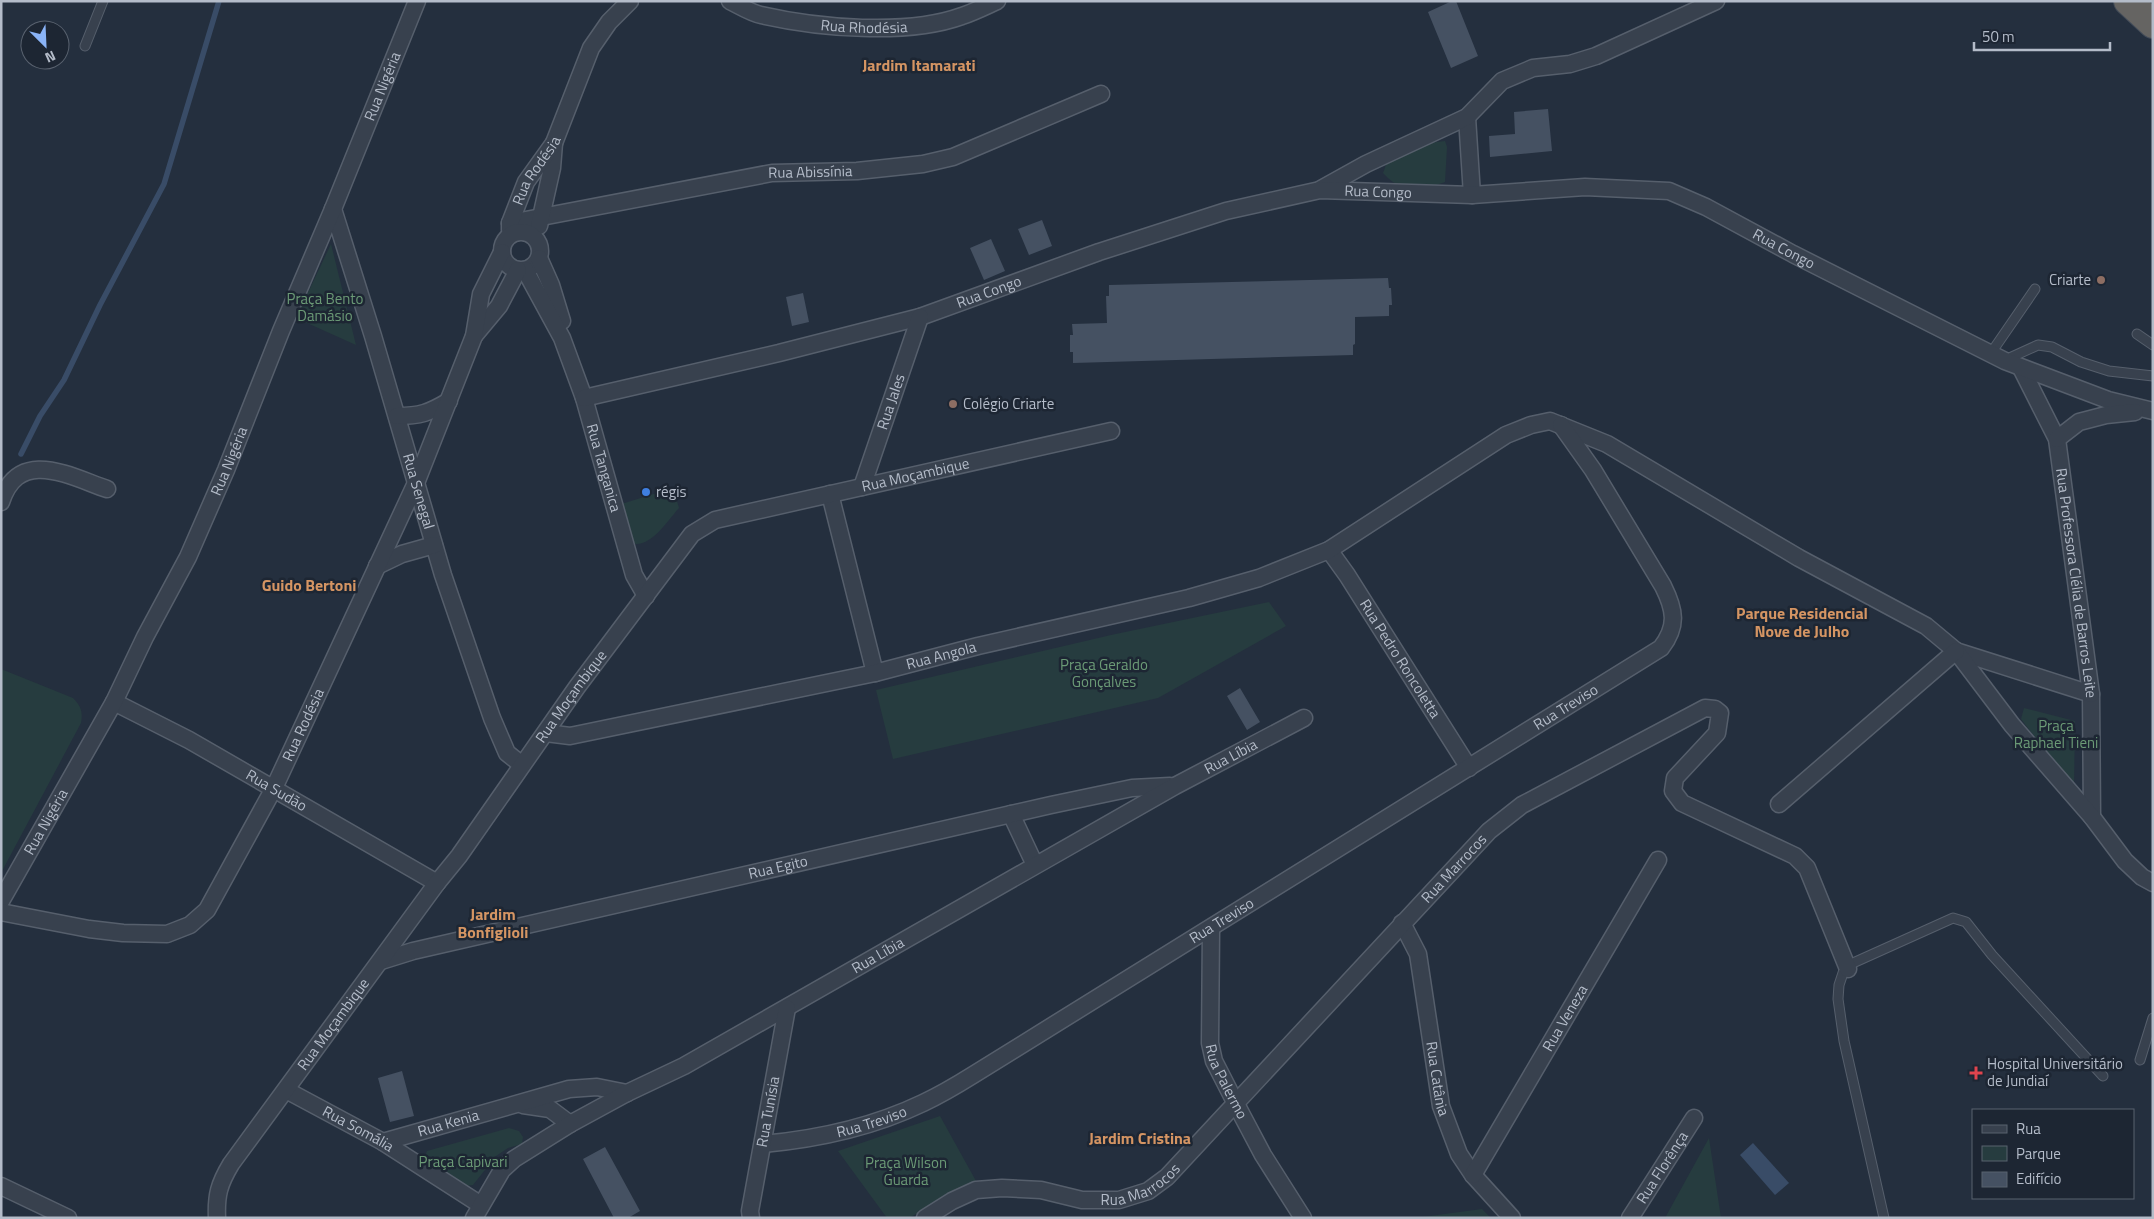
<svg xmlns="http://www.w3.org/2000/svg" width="2154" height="1219" viewBox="0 0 2154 1219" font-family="'Titillium Web',sans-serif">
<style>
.green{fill:#263c3f}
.water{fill:#394c67}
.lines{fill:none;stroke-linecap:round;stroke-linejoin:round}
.stream{stroke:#394c67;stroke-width:5.5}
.building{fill:#455162}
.service-casing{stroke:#565f6c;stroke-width:11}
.minor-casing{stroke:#565f6c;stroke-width:19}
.trunk-casing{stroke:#434c59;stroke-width:30}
.service{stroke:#38414e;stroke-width:9}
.minor{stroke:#38414e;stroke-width:16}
.trunk{stroke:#656462;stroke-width:28}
.education-dot{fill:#8d6e63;stroke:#1d2633;stroke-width:2}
.shop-dot{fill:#3f7fe0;stroke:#1d2633;stroke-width:2}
.health-dot{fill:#e0444e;stroke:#1d2633;stroke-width:2}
.labels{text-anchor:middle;stroke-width:5;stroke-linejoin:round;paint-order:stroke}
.street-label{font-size:15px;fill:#b4bcc9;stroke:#1d2633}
.poi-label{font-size:15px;fill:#b4bcc9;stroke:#1d2633;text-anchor:start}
.park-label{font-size:15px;fill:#6b9a76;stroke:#1d2633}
.neighbourhood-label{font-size:16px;font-weight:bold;fill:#d59563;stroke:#1d2633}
</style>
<rect width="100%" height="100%" fill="#242f3e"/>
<path class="green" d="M1445 141 1447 147 1445 182C1419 192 1402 194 1383 173L1387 162 1429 143Z
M331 244 356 345 296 318Z
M673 488 679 508C667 521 650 550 630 543L615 506Z
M1269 602 1286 626 1158 698 893 759 876 690 1111 635Z
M1 669 73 698C81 706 83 712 81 723L1 873Z
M2024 708 2075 721 2074 788 2021 719Z
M940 1116 976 1181 909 1218H887L838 1151Z
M509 1128 519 1131 523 1137 522 1144 508 1148 496 1156 473 1185 465 1186 424 1160 427 1151Z
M1709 1138 1721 1218H1665Z
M1482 1209 1491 1218H1414H1415Z"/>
<path class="water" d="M1753 1143 1789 1183 1775 1195 1740 1155Z"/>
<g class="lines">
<path class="stream" d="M21 454 40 416 64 380 100 305 164 184 219 1"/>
</g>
<path class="building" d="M1452 1H1456L1478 56 1451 68 1428 12Z
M1548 109 1552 151 1490 157 1489 136 1515 134 1514 112Z
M1042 220 1052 246 1029 255 1018 229Z
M991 239 1005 271 984 280 970 248Z
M1388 278 1389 288H1391L1392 305H1389V316L1355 317V344L1353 345V355L1073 363V352H1070V335H1073L1072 324 1107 323 1106 296H1109V285Z
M803 293 809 322 792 326 786 297Z
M1240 688 1260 722 1247 730 1227 696Z
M402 1071 414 1116 390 1122 378 1078Z
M605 1147 640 1211 628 1218H614L583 1159Z"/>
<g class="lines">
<defs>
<path id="service" d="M85 46 103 1
M2137 334 2153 345
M1991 353 2035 289
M2005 360 2038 345 2052 347 2081 362 2109 371 2153 376
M2140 1060 2153 1018
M1884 1218 1844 1041 1838 999 1839 985 1843 973 1853 963 1953 918 1966 922 1992 955 2103 1076"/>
<g id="minor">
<path id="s1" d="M730 1C740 6 751 13 761 15 818 28 907 36 962 16 974 12 986 6 997 1"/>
<path d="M1467 117 1472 195"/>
<path d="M1321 189 1366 164 1467 117 1502 81 1533 68 1570 64 1596 56 1716 1"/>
<path id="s2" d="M333 209 373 336 443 575 492 718 507 753 522 765"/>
<path id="s3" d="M510 223 772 173 857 171 923 164 953 157 1101 94"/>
<path d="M539 226 552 168 554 143"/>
<path id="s4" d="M510 230V223L526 182 554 143 591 48 609 22 630 1"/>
<circle cx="521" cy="251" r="19"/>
<path d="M539 258 551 285 562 321"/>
<path id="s5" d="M525 270 562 338 584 398 634 575 646 596"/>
<path d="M474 336 499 306 518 270"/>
<path id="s6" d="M2021 368 2057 439 2091 694 2092 817"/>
<path id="s7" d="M584 398 779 353 920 317 1099 252 1226 211 1320 190 1472 195 1585 187 1669 191 1706 207 1793 254 2005 361 2108 400 2153 411"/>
<path d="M397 416C420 416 429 413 449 401"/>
<path d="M2057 439 2079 422 2106 415 2135 412"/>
<path id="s8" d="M862 487 920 317"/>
<path d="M830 494 875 673"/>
<path d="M1 502C19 447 69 476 107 489"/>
<path id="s9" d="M1329 550 1347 575 1469 768"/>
<path d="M377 566 402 554 434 545"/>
<path d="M1956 651 2091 694"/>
<path id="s10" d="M114 702 189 740 437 883"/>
<path id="s11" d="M546 733 570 736 875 673 978 646 1189 598 1259 578 1329 550 1506 435 1531 425 1550 421 1607 444 1799 558 1926 626 1956 651 2012 725 2092 817 2125 861 2142 877 2153 883"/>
<path d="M1779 804 1956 651"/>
<path d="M1011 814 1035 865"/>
<path id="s12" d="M1 901 114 702 145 637 188 557 226 470 281 331 333 209 417 1"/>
<path id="s13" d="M1 912 89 929 123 933 167 934 190 925 207 910 274 788 416 483 474 336 481 294 502 252"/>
<path id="s14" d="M1402 923 1418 954 1441 1106 1459 1154 1473 1175 1512 1218"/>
<path id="s15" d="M1211 929 1210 1043 1214 1061 1236 1104 1263 1155 1303 1218"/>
<path id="s16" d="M381 961 413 951 1051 805 1132 788 1170 786"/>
<path id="s17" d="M286 1090 383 1142 481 1205"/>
<path d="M523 1105 550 1109 570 1124"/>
<path id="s18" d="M383 1142 569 1089 597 1087 627 1093"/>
<path id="s19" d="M763 1144C818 1139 873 1127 923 1103 940 1095 957 1085 973 1075L1661 648C1678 626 1675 610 1663 586L1593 470 1561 425"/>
<path id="s20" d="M1473 1175 1658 860"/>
<path d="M1 1186 68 1218"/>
<path id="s21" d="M217 1218C216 1195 219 1184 231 1164L437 883 459 856 577 687 692 534 715 520 1111 431"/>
<path id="s22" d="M474 1218 502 1170 514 1159 570 1124 627 1093 684 1066 1175 786 1304 718"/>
<path id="s23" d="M751 1218 750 1211 787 1008"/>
<path id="s24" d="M925 1218 952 1201 976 1190 1002 1188 1041 1190 1082 1200H1119L1148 1191 1167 1177 1489 831 1522 805 1705 708 1715 709 1720 713 1717 733 1675 778 1673 791 1682 803 1795 856 1807 868 1848 969"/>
<path id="s25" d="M1630 1218 1694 1118"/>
</g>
<path id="trunk" d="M2128 1 2153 24"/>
</defs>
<use href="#service" class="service-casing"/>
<use href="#minor" class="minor-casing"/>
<use href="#trunk" class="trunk-casing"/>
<use href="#service" class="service"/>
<use href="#minor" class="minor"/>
<use href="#trunk" class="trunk"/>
</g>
<g class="education-dot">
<circle cx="2101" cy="280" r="5"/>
<circle cx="953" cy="404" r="5"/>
</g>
<circle class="shop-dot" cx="646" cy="492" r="5"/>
<path class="health-dot" d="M1973.5 1065.5h5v5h5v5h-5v5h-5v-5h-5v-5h5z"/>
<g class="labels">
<g class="street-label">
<text dy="5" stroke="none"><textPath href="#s1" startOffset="138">Rua Rhodésia</textPath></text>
<text dy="5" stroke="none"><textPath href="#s12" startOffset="901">Rua Nigéria</textPath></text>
<text dy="5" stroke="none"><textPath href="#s3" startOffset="305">Rua Abissínia</textPath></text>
<text dy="5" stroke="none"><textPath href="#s4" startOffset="66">Rua Rodésia</textPath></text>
<text dy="5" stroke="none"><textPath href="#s7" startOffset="824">Rua Congo</textPath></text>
<text dy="5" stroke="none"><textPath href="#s7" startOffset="1244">Rua Congo</textPath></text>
<text dy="5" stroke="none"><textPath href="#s7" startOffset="419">Rua Congo</textPath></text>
<text dy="5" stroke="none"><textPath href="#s8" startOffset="90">Rua Jales</textPath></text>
<text dy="5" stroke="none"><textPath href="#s12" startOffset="496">Rua Nigéria</textPath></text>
<text dy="5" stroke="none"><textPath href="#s5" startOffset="214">Rua Tanganica</textPath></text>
<text dy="5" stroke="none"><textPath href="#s21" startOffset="1070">Rua Moçambique</textPath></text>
<text dy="5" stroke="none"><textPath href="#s2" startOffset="295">Rua Senegal</textPath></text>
<text dy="5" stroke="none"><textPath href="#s6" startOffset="225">Rua Professora Clélia de Barros Leite</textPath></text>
<text dy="5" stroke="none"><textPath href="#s11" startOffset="404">Rua Angola</textPath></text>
<text dy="5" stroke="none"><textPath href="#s9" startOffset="130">Rua Pedro Roncoletta</textPath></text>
<text dy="5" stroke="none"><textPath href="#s21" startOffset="635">Rua Moçambique</textPath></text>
<text dy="5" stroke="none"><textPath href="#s19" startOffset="921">Rua Treviso</textPath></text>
<text dy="5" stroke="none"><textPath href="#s13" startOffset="424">Rua Rodésia</textPath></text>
<text dy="5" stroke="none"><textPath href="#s22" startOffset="894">Rua Líbia</textPath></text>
<text dy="5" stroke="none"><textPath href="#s10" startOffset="185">Rua Sudão</textPath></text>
<text dy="5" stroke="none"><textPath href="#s12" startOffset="91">Rua Nigéria</textPath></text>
<text dy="5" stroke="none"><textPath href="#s16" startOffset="408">Rua Egito</textPath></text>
<text dy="5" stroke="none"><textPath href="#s24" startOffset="678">Rua Marrocos</textPath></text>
<text dy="5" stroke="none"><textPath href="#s19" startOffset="516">Rua Treviso</textPath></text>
<text dy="5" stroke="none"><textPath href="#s22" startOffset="489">Rua Líbia</textPath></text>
<text dy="5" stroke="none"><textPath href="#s20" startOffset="182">Rua Veneza</textPath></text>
<text dy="5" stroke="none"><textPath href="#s21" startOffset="230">Rua Moçambique</textPath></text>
<text dy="5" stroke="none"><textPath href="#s14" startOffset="161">Rua Catânia</textPath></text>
<text dy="5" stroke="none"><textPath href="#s15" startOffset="156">Rua Palermo</textPath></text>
<text dy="5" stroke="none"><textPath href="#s23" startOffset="108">Rua Tunísia</textPath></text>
<text dy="5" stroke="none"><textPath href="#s19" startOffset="111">Rua Treviso</textPath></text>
<text dy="5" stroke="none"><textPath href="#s18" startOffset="68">Rua Kenia</textPath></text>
<text dy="5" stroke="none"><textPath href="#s17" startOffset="82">Rua Somália</textPath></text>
<text dy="5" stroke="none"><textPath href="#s25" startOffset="60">Rua Florênça</textPath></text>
<text dy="5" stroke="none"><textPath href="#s24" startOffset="228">Rua Marrocos</textPath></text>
</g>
<g class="poi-label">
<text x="2091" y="285" text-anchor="end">Criarte</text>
<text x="963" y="409">Colégio Criarte</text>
<text x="656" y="497">régis</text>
<text x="1987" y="1069">Hospital Universitário<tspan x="1987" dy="17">de Jundiaí</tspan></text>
</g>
<g class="park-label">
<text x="325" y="304">Praça Bento<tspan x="325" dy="17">Damásio</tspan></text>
<text x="1104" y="670">Praça Geraldo<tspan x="1104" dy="17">Gonçalves</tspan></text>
<text x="2056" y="731">Praça<tspan x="2056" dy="17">Raphael Tieni</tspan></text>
<text x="463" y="1167">Praça Capivari</text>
<text x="906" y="1168">Praça Wilson<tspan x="906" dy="17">Guarda</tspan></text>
</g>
<g class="neighbourhood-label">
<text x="919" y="71">Jardim Itamarati</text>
<text x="309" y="591">Guido Bertoni</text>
<text x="1802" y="619">Parque Residencial<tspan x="1802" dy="18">Nove de Julho</tspan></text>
<text x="493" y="920">Jardim<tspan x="493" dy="18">Bonfiglioli</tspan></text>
<text x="1140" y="1144">Jardim Cristina</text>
</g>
</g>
<rect width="2154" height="1219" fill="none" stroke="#b4bcc9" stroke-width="5"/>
<rect x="1972" y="1109" width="162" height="90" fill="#1d2633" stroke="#59626f"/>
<rect x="1982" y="1125" width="25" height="8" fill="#38414e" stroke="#59626f"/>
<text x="2016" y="1134" font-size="15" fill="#b4bcc9">Rua</text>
<rect x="1982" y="1146" width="25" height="15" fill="#263c3f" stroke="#59626f"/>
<text x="2016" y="1159" font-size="15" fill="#b4bcc9">Parque</text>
<rect x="1982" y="1172" width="25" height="15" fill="#455162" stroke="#59626f"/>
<text x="2016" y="1184" font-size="15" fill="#b4bcc9">Edifício</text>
<g transform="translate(45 45) rotate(156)"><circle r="24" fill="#1d2633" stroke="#59626f"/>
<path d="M0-4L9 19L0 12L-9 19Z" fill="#8ab4f8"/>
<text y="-8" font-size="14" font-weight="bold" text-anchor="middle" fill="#b4bcc9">N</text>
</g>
<path d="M1974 42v8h136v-8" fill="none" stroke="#b4bcc9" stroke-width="2.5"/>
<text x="1982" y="42" font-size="15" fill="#b4bcc9" stroke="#1d2633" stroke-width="4" paint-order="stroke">50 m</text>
</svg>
